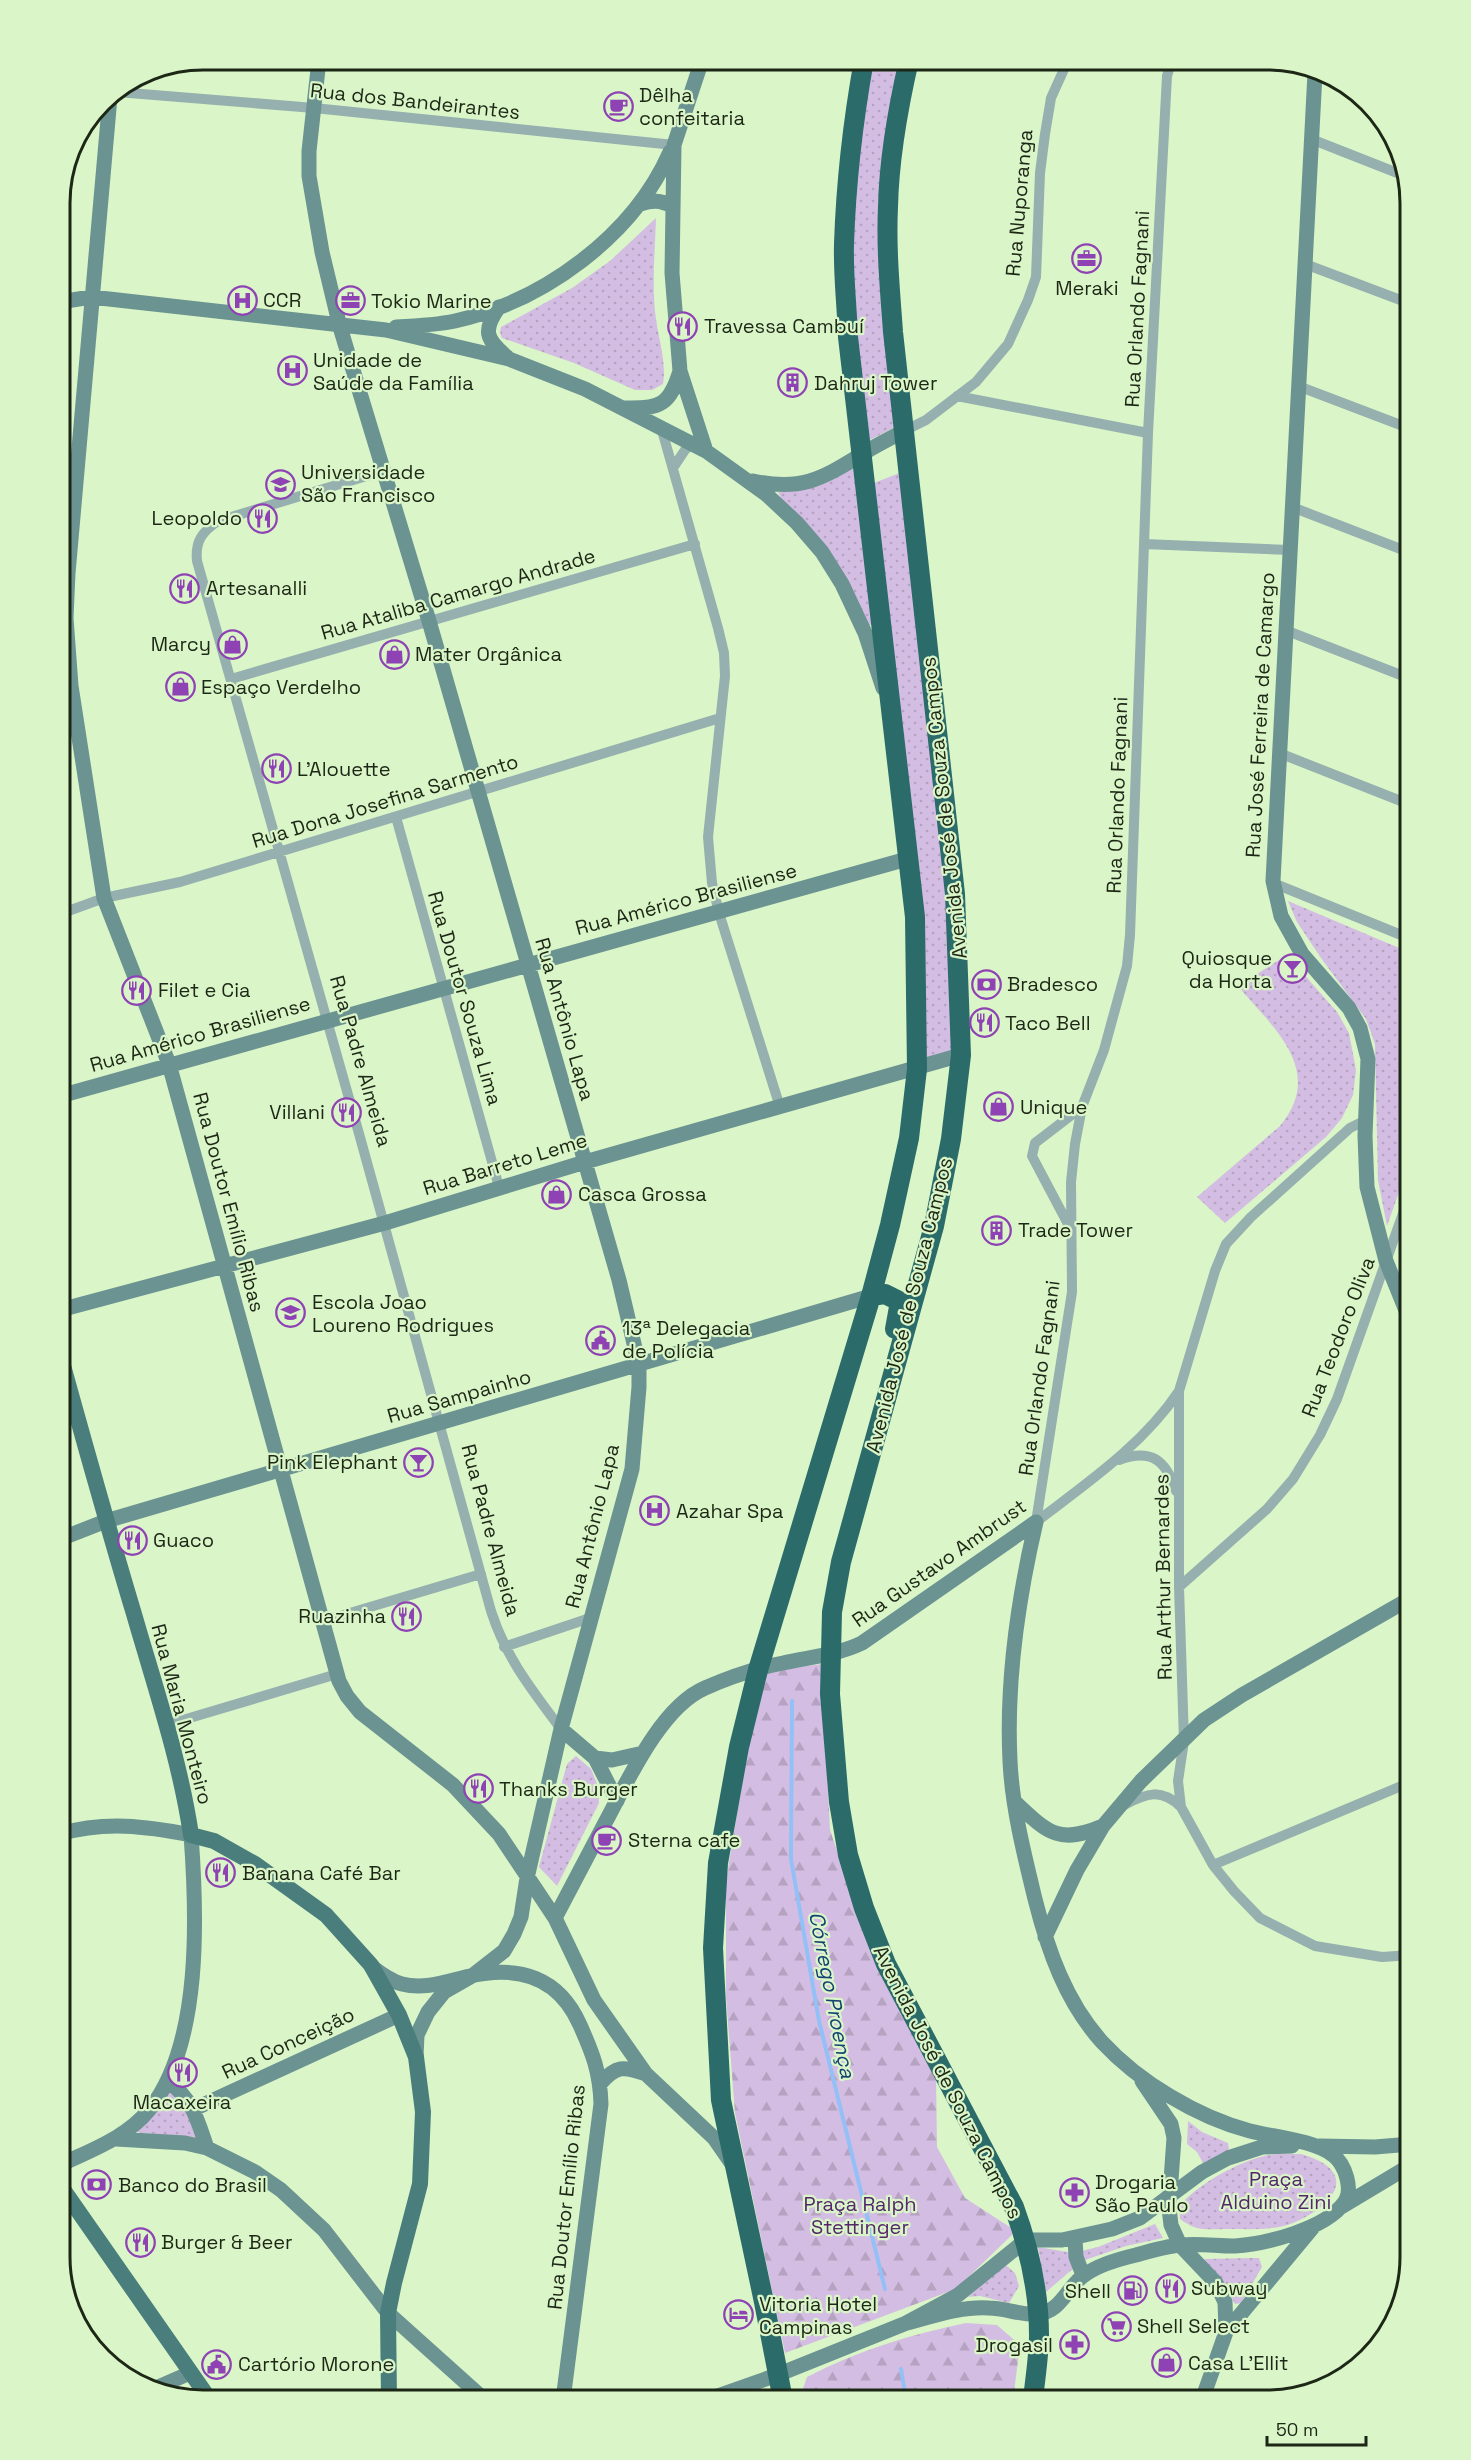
<svg xmlns="http://www.w3.org/2000/svg" width="1471" height="2460" viewBox="0 0 1471 2460" font-family="'Space Grotesk',sans-serif">
<style>
.green{fill:url(#green-dots)}
.forest{fill:url(#forest-firs)}
.lines{fill:none;stroke-linecap:round;stroke-linejoin:round}
.stream{stroke:#93c0f6;stroke-width:4}
.street{stroke:#95b0ae;stroke-width:10}
.secondary{stroke:#6a9391;stroke-width:15}
.primary{stroke:#4a7e7c;stroke-width:16}
.highway{stroke:#2b6b6a;stroke-width:20}
.labels{text-anchor:middle;stroke-width:4.5;stroke-linejoin:round;paint-order:stroke}
.poi-label{font-size:20px;fill:#1d2716;stroke:#daf5c8;text-anchor:start}
.street-label{font-size:20px;fill:#1d2716;stroke:#daf5c8}
.park-label{font-size:20px;fill:#54266b;stroke:#daf5c8}
.water-label{font-size:21px;font-style:italic;fill:#144273;stroke:#daf5c8}
.rim{fill:none;stroke:#1d2716;stroke-width:3}
</style>
<defs>
<pattern id="green-dots" width="8" height="8" patternUnits="userSpaceOnUse" patternTransform="scale(1.5)"><rect width="8" height="8" fill="#d4bde2"/><path d="M2 2h.1M6 6h.1" fill="none" stroke="#b6a2c1" stroke-width="1.8" stroke-linecap="round"/></pattern>
<pattern id="forest-firs" width="22" height="20" patternUnits="userSpaceOnUse" patternTransform="scale(1.5)"><rect width="22" height="20" fill="#d4bde2"/><path d="M5 1l3.5 6h-7zM16 11l3.5 6h-7z" fill="#b6a2c1"/></pattern>
</defs>
<rect width="100%" height="100%" fill="#daf5c8"/>
<path class="green" d="M871 60H902L887 137 897 426 868 441 851 303V200Z
M656 218C655 249 652 280 655 311 657 335 667 361 663 384L652 390H635L574 363 502 338 500 332 501 327 572 288 610 261Z
M853 468 876 623 867 626 784 505 778 492 799 490Z
M902 472 950 904 955 1052 924 1060 869 485Z
M1288 901 1411 953V1158L1387 1226 1378 1180 1375 1044 1366 1019 1321 958 1297 922Z
M1287 955 1337 1012 1349 1033 1356 1070 1353 1095 1342 1118 1326 1137 1225 1223 1197 1197 1280 1126C1326 1070 1273 1028 1238 986Z
M576 1756 591 1769 598 1786 599 1803 557 1886 539 1867 567 1764Z
M169 2091C185 2102 190 2120 196 2138L134 2132Z
M1188 2121 1202 2132 1228 2143 1229 2149 1225 2154 1203 2163 1197 2152 1187 2144Z
M1301 2154C1361 2171 1335 2206 1293 2223 1272 2231 1250 2229 1228 2229 1207 2229 1197 2232 1180 2219L1179 2206C1200 2183 1237 2162 1268 2155 1279 2153 1291 2154 1301 2154Z
M1155 2224 1163 2238 1126 2246 1082 2261 1046 2292 1038 2247 1073 2253 1098 2247Z
M1251 2258H1259L1262 2267 1241 2303 1235 2304 1225 2286 1200 2263 1205 2259Z
M1007 2266 1015 2273 1019 2286 1009 2303 980 2296 968 2297 1000 2267Z"/>
<path class="forest" d="M822 1664 830 1830 873 1957 936 2076 937 2147 965 2198 1016 2231 956 2289 785 2353 735 2113 726 1997V1881L747 1752 766 1671Z
M966 2323 997 2325 1020 2345 1013 2400H799L807 2377C856 2351 912 2334 966 2323Z"/>
<g class="lines">
<path class="stream" d="M792 1701 791 1859 819 2021 885 2289
M901 2369 906 2400"/>
<path class="street" d="M117 92 314 108 674 145
M1311 139 1405 176
M1305 264 1411 304
M1298 386 1411 429
M957 396 1148 433
M661 427 718 628 724 653 725 676 708 837 712 883 719 913 780 1107
M904 431 926 420 976 382 1008 344 1028 300 1036 277 1040 173 1045 134 1051 98 1065 67 1071 60
M673 468 685 450 693 443
M383 471 218 521C202 532 195 541 197 561 296 911 396 1260 491 1611 506 1658 532 1690 561 1729
M1292 507 1411 553
M1144 544 1289 550
M1285 630 1411 679
M231 679 695 544
M1279 753 1411 805
M396 817 499 1187
M1273 883 1411 939
M60 914 104 898 180 882 720 718
M1366 1120 1350 1128 1251 1217 1226 1244 1215 1271 1179 1391V1587L1184 1741 1178 1781 1181 1807 1213 1865 1234 1891 1260 1918 1315 1946 1382 1957 1411 1955
M1069 1226 1032 1156 1035 1143 1082 1107
M1119 1460C1151 1448 1166 1460 1176 1491
M1036 1522 1072 1292 1071 1182 1075 1144 1082 1107 1104 1050 1113 1017 1127 966 1130 935 1148 433 1167 76 1172 60
M1036 1522C1087 1483 1143 1445 1179 1391
M1179 1587 1267 1509 1293 1479 1320 1435 1337 1399 1411 1191
M323 1621 481 1574
M504 1647 590 1618
M166 1725 337 1674
M1124 1805C1147 1793 1161 1788 1181 1807
M1213 1865 1411 1782"/>
<path class="secondary" d="M319 60 309 151V176L322 252 340 327 429 621 619 1280 639 1365V1387L632 1469 561 1729 527 1878 521 1917 514 1934 504 1951 472 1976 444 1992 428 2012 417 2035 416 2057
M702 60 674 145 672 273 680 371 706 451
M1315 73 1273 881 1281 916 1302 954 1349 1008 1360 1028 1368 1059 1365 1136 1367 1187 1386 1261 1411 1323
M110 97 68 573 66 618 71 686 104 898 169 1064 339 1681 347 1696 360 1712 453 1785 499 1834 555 1918 594 2000 646 2074 714 2138 732 2164
M640 204C653 200 660 200 672 206
M60 302 91 297 386 330 509 359 585 389 706 451 767 495 797 523 822 552 842 584 865 633 883 688
M499 307C482 331 486 339 507 357
M396 327C416 326 436 325 455 321 544 301 633 236 670 152
M626 408C661 409 670 404 680 371
M753 481C800 491 820 480 859 456 873 447 889 439 904 431
M60 1096 907 859
M60 1310 385 1223 585 1162 961 1055
M60 1539 106 1521 871 1296
M561 1729 595 1758 617 1801
M595 1758 612 1760 643 1753
M1016 1803C1048 1833 1059 1845 1103 1826
M555 1918C572 1886 589 1853 606 1821 628 1780 661 1707 705 1688 730 1677 757 1668 783 1663 810 1657 837 1655 862 1643L1036 1522
M1045 1937 1077 1870 1103 1826 1141 1781 1204 1720 1242 1695 1411 1598
M371 1966C380 1973 390 1981 402 1984 425 1990 448 1981 470 1976 519 1965 559 1977 580 2025 593 2054 600 2072 601 2104L563 2400
M168 2081C193 2100 197 2119 207 2148
M1142 2081 1171 2124 1174 2138 1169 2208 1171 2225 1180 2245 1216 2283 1225 2302 1226 2332
M600 2084C616 2065 624 2066 646 2074
M194 2109 399 2015
M116 2139 185 2143 207 2148 255 2172 281 2190 324 2230 388 2313 485 2400
M1319 2146 1375 2147 1411 2144
M60 2165C91 2150 126 2138 149 2110 202 2045 197 1915 191 1835 146 1826 104 1821 60 1834
M1341 2207 1411 2165
M1075 2238 1076 2257 1083 2275
M904 2324C931 2317 961 2306 989 2308 1004 2308 1021 2315 1036 2314 1062 2313 1067 2285 1086 2274 1100 2264 1119 2259 1136 2255 1150 2251 1167 2246 1181 2245 1199 2243 1217 2246 1235 2246 1266 2244 1325 2229 1344 2203 1354 2190 1345 2164 1333 2155 1314 2140 1273 2137 1250 2131 1197 2117 1139 2082 1102 2042 1066 2002 1048 1951 1035 1899 1024 1854 1012 1806 1010 1761 1006 1681 1018 1599 1036 1522
M158 2387 190 2373
M706 2400 777 2375 904 2324 958 2295 1026 2240H1062L1112 2229 1140 2218 1202 2172 1228 2158 1262 2147 1292 2146
M1202 2400 1226 2332 1314 2226"/>
<path class="primary" d="M60 1355C84 1441 108 1528 134 1614 155 1687 180 1760 191 1835L214 1841 255 1864 326 1915 371 1965 399 2015 416 2057 423 2112 420 2184 394 2283 388 2313 389 2400
M60 2185 210 2400"/>
<path class="highway" d="M909 60C898 108 889 158 888 207 886 249 890 290 893 332L955 894 961 1055 951 1139 934 1226 841 1562 832 1612 830 1694 839 1802 848 1855 864 1908 886 1964 1014 2207C1029 2248 1039 2290 1039 2335 1039 2356 1035 2379 1033 2400
M871 1296 885 1294 897 1300 899 1307 895 1329
M783 2400 764 2302 721 2100 713 1948 718 1863 739 1747 758 1670 871 1296 890 1225 909 1138 917 1069 915 917 848 337C847 306 843 275 844 244 846 183 853 121 864 60"/>
</g>
<defs>
<symbol id="cafe-ring" viewBox="-11 -11 22 22"><circle r="9.5" fill="#daf5c8" stroke="#8e42b3" stroke-width="1.5"/><path d="M-5.5-4.5H6V0H3Q3 3.5 0 3.5H-2.5Q-5.5 3.5-5.5 0ZM3-3.2v2h1.7v-2ZM-6 4.5H4V6H-6Z" fill="#8e42b3"/></symbol>
<symbol id="office-ring" viewBox="-11 -11 22 22"><circle r="9.5" fill="#daf5c8" stroke="#8e42b3" stroke-width="1.5"/><path d="M-6-3h4V-5.5h4V-3h4V5H-6ZM-1-4.5V-3h2v-1.5ZM-6 0V1H6V0Z" fill="#8e42b3"/></symbol>
<symbol id="hospital-ring" viewBox="-11 -11 22 22"><circle r="9.5" fill="#daf5c8" stroke="#8e42b3" stroke-width="1.5"/><path d="M-5-5h3v3.5h4V-5h3V5h-3V1.5h-4V5h-3Z" fill="#8e42b3"/></symbol>
<symbol id="restaurant-ring" viewBox="-11 -11 22 22"><circle r="9.5" fill="#daf5c8" stroke="#8e42b3" stroke-width="1.5"/><path d="M-5-6h1v4h1v-4h1v4h1v-4h1v5L-1.5 .5V6h-2V.5L-5-1ZM5-6V6H3V1.5H1.5Q1.5-4 5-6Z" fill="#8e42b3"/></symbol>
<symbol id="building-ring" viewBox="-11 -11 22 22"><circle r="9.5" fill="#daf5c8" stroke="#8e42b3" stroke-width="1.5"/><path d="M-4-6H4V6H1V3H-1V6H-4ZM-2.5-4.3h1.7v1.8h-1.7ZM.8-4.3h1.7v1.8H.8ZM-2.5-1h1.7V.8h-1.7ZM.8-1h1.7V.8H.8Z" fill="#8e42b3"/></symbol>
<symbol id="university-ring" viewBox="-11 -11 22 22"><circle r="9.5" fill="#daf5c8" stroke="#8e42b3" stroke-width="1.5"/><path d="M0-5L7-2L0 1L-7-2ZM-4 1L0 2.5L4 1V4Q0 6-4 4Z" fill="#8e42b3"/></symbol>
<symbol id="shop-ring" viewBox="-11 -11 22 22"><circle r="9.5" fill="#daf5c8" stroke="#8e42b3" stroke-width="1.5"/><path d="M-5-2.5h2.3a2.7 3.5 0 0 1 5.4 0H5L5.5 6h-11ZM-1.5-2.5h3a1.5 2.3 0 0 0-3 0Z" fill="#8e42b3"/></symbol>
<symbol id="bar-ring" viewBox="-11 -11 22 22"><circle r="9.5" fill="#daf5c8" stroke="#8e42b3" stroke-width="1.5"/><path d="M-6-5H6L.8 .8V4.5H3.5V6h-7V4.5H-.8V.8Z" fill="#8e42b3"/></symbol>
<symbol id="bank-ring" viewBox="-11 -11 22 22"><circle r="9.5" fill="#daf5c8" stroke="#8e42b3" stroke-width="1.5"/><path d="M-6-4H6V4H-6ZM0-2.3a2.3 2.3 0 1 0 0 4.6a2.3 2.3 0 1 0 0-4.6Z" fill="#8e42b3"/></symbol>
<symbol id="school-ring" viewBox="-11 -11 22 22"><circle r="9.5" fill="#daf5c8" stroke="#8e42b3" stroke-width="1.5"/><path d="M0-5L7-2L0 1L-7-2ZM-4 1L0 2.5L4 1V4Q0 6-4 4Z" fill="#8e42b3"/></symbol>
<symbol id="civic-ring" viewBox="-11 -11 22 22"><circle r="9.5" fill="#daf5c8" stroke="#8e42b3" stroke-width="1.5"/><path d="M-.6-6.5H3V-4.5H.6V-3L4-1V1h2V6H-6V1h2V-1L-.6-3ZM-1.2 2.5V6h2.4V2.5Z" fill="#8e42b3"/></symbol>
<symbol id="pharmacy-ring" viewBox="-11 -11 22 22"><circle r="9.5" fill="#daf5c8" stroke="#8e42b3" stroke-width="1.5"/><path d="M-2-6h4v4h4v4h-4v4h-4v-4h-4v-4h4Z" fill="#8e42b3"/></symbol>
<symbol id="fuel-ring" viewBox="-11 -11 22 22"><circle r="9.5" fill="#daf5c8" stroke="#8e42b3" stroke-width="1.5"/><path d="M-5.5-6h7V0h2V4h1.3V-2.5L3-4.5l.8-.8L6-3V5H2.5V1h-1V6h-7ZM-4.2-4.7v3.2H.2V-4.7Z" fill="#8e42b3"/></symbol>
<symbol id="hotel-ring" viewBox="-11 -11 22 22"><circle r="9.5" fill="#daf5c8" stroke="#8e42b3" stroke-width="1.5"/><path d="M-6-4.5h1.5V1H6V5H4.5V3h-9V5H-6ZM-4 0a1.8 1.8 0 1 1 3.6 0ZM.5 0V-2.5h3Q6-2.5 6 0Z" fill="#8e42b3"/></symbol>
<symbol id="supermarket-ring" viewBox="-11 -11 22 22"><circle r="9.5" fill="#daf5c8" stroke="#8e42b3" stroke-width="1.5"/><path d="M-6-5.5h2.5l.6 2H6L4.5 2H-2.5L-4.4-4H-6ZM-1.5 3.2a1.3 1.3 0 1 0 .1 0ZM3 3.2a1.3 1.3 0 1 0 .1 0Z" fill="#8e42b3"/></symbol>
</defs>
<g fill-rule="evenodd">
<use href="#cafe-ring" x="602" y="90" width="33" height="33"/>
<use href="#office-ring" x="1070" y="242" width="33" height="33"/>
<use href="#hospital-ring" x="226" y="284" width="33" height="33"/>
<use href="#office-ring" x="334" y="284" width="33" height="33"/>
<use href="#restaurant-ring" x="666" y="310" width="33" height="33"/>
<use href="#hospital-ring" x="276" y="354" width="33" height="33"/>
<use href="#building-ring" x="776" y="366" width="33" height="33"/>
<use href="#university-ring" x="264" y="468" width="33" height="33"/>
<use href="#restaurant-ring" x="246" y="502" width="33" height="33"/>
<use href="#restaurant-ring" x="168" y="572" width="33" height="33"/>
<use href="#shop-ring" x="216" y="628" width="33" height="33"/>
<use href="#shop-ring" x="378" y="638" width="33" height="33"/>
<use href="#shop-ring" x="164" y="670" width="33" height="33"/>
<use href="#restaurant-ring" x="260" y="752" width="33" height="33"/>
<use href="#bar-ring" x="1276" y="952" width="33" height="33"/>
<use href="#bank-ring" x="970" y="968" width="33" height="33"/>
<use href="#restaurant-ring" x="120" y="974" width="33" height="33"/>
<use href="#restaurant-ring" x="968" y="1006" width="33" height="33"/>
<use href="#shop-ring" x="982" y="1090" width="33" height="33"/>
<use href="#restaurant-ring" x="330" y="1096" width="33" height="33"/>
<use href="#shop-ring" x="540" y="1178" width="33" height="33"/>
<use href="#building-ring" x="980" y="1214" width="33" height="33"/>
<use href="#school-ring" x="274" y="1296" width="33" height="33"/>
<use href="#civic-ring" x="584" y="1324" width="33" height="33"/>
<use href="#bar-ring" x="402" y="1446" width="33" height="33"/>
<use href="#hospital-ring" x="638" y="1494" width="33" height="33"/>
<use href="#restaurant-ring" x="116" y="1524" width="33" height="33"/>
<use href="#restaurant-ring" x="390" y="1600" width="33" height="33"/>
<use href="#restaurant-ring" x="462" y="1772" width="33" height="33"/>
<use href="#cafe-ring" x="590" y="1824" width="33" height="33"/>
<use href="#restaurant-ring" x="204" y="1856" width="33" height="33"/>
<use href="#restaurant-ring" x="166" y="2056" width="33" height="33"/>
<use href="#bank-ring" x="80" y="2168" width="33" height="33"/>
<use href="#pharmacy-ring" x="1058" y="2176" width="33" height="33"/>
<use href="#restaurant-ring" x="124" y="2226" width="33" height="33"/>
<use href="#restaurant-ring" x="1154" y="2272" width="33" height="33"/>
<use href="#fuel-ring" x="1116" y="2274" width="33" height="33"/>
<use href="#hotel-ring" x="722" y="2298" width="33" height="33"/>
<use href="#supermarket-ring" x="1100" y="2310" width="33" height="33"/>
<use href="#pharmacy-ring" x="1058" y="2328" width="33" height="33"/>
<use href="#shop-ring" x="1150" y="2346" width="33" height="33"/>
<use href="#civic-ring" x="200" y="2348" width="33" height="33"/>
</g>
<g class="labels">
<g class="poi-label">
<text x="639" y="102">Dêlha<tspan x="639" dy="23">confeitaria</tspan></text>
<text x="1087" y="295" text-anchor="middle">Meraki</text>
<text x="263" y="307">CCR</text>
<text x="371" y="308">Tokio Marine</text>
<text x="704" y="333">Travessa Cambuí</text>
<text x="313" y="367">Unidade de<tspan x="313" dy="23">Saúde da Família</tspan></text>
<text x="814" y="390">Dahruj Tower</text>
<text x="301" y="479">Universidade<tspan x="301" dy="23">São Francisco</tspan></text>
<text x="242" y="525" text-anchor="end">Leopoldo</text>
<text x="206" y="595">Artesanalli</text>
<text x="211" y="651" text-anchor="end">Marcy</text>
<text x="415" y="661">Mater Orgânica</text>
<text x="201" y="694">Espaço Verdelho</text>
<text x="297" y="776">L'Alouette</text>
<text x="1272" y="965" text-anchor="end">Quiosque<tspan x="1272" dy="23">da Horta</tspan></text>
<text x="1007" y="991">Bradesco</text>
<text x="158" y="997">Filet e Cia</text>
<text x="1005" y="1030">Taco Bell</text>
<text x="1020" y="1114">Unique</text>
<text x="325" y="1119" text-anchor="end">Villani</text>
<text x="578" y="1201">Casca Grossa</text>
<text x="1018" y="1237">Trade Tower</text>
<text x="312" y="1309">Escola Joao<tspan x="312" dy="23">Loureno Rodrigues</tspan></text>
<text x="622" y="1335">13ª Delegacia<tspan x="622" dy="23">de Polícia</tspan></text>
<text x="398" y="1469" text-anchor="end">Pink Elephant</text>
<text x="676" y="1518">Azahar Spa</text>
<text x="153" y="1547">Guaco</text>
<text x="386" y="1623" text-anchor="end">Ruazinha</text>
<text x="499" y="1796">Thanks Burger</text>
<text x="628" y="1847">Sterna cafe</text>
<text x="242" y="1880">Banana Café Bar</text>
<text x="182" y="2109" text-anchor="middle">Macaxeira</text>
<text x="1095" y="2189">Drogaria<tspan x="1095" dy="23">São Paulo</tspan></text>
<text x="118" y="2192">Banco do Brasil</text>
<text x="161" y="2249">Burger &amp; Beer</text>
<text x="1191" y="2295">Subway</text>
<text x="1111" y="2298" text-anchor="end">Shell</text>
<text x="759" y="2311">Vitoria Hotel<tspan x="759" dy="23">Campinas</tspan></text>
<text x="1137" y="2333">Shell Select</text>
<text x="1053" y="2352" text-anchor="end">Drogasil</text>
<text x="1188" y="2370">Casa L'Ellit</text>
<text x="238" y="2371">Cartório Morone</text>
</g>
<g class="street-label">
<text transform="translate(415 101) rotate(6)" y="7">Rua dos Bandeirantes</text>
<text transform="translate(1019 203) rotate(-85)" y="7">Rua Nuporanga</text>
<text transform="translate(1137 309) rotate(-87)" y="7">Rua Orlando Fagnani</text>
<text transform="translate(458 594) rotate(-16)" y="7">Rua Ataliba Camargo Andrade</text>
<text transform="translate(1260 715) rotate(-87)" y="7">Rua José Ferreira de Camargo</text>
<text transform="translate(1117 795) rotate(-88)" y="7">Rua Orlando Fagnani</text>
<text transform="translate(385 801) rotate(-17)" y="7">Rua Dona Josefina Sarmento</text>
<text transform="translate(944 808) rotate(-96)" y="7">Avenida José de Souza Campos</text>
<text transform="translate(686 899) rotate(-15)" y="7">Rua Américo Brasiliense</text>
<text transform="translate(465 998) rotate(74)" y="7">Rua Doutor Souza Lima</text>
<text transform="translate(565 1019) rotate(74)" y="7">Rua Antônio Lapa</text>
<text transform="translate(200 1034) rotate(-16)" y="7">Rua Américo Brasiliense</text>
<text transform="translate(361 1061) rotate(74)" y="7">Rua Padre Almeida</text>
<text transform="translate(505 1164) rotate(-17)" y="7">Rua Barreto Leme</text>
<text transform="translate(229 1202) rotate(75)" y="7">Rua Doutor Emílio Ribas</text>
<text transform="translate(909 1305) rotate(-76)" y="7">Avenida José de Souza Campos</text>
<text transform="translate(1338 1337) rotate(-69)" y="7">Rua Teodoro Oliva</text>
<text transform="translate(1039 1378) rotate(-82)" y="7">Rua Orlando Fagnani</text>
<text transform="translate(459 1396) rotate(-16)" y="7">Rua Sampainho</text>
<text transform="translate(592 1526) rotate(-76)" y="7">Rua Antônio Lapa</text>
<text transform="translate(491 1530) rotate(75)" y="7">Rua Padre Almeida</text>
<text transform="translate(939 1563) rotate(-35)" y="7">Rua Gustavo Ambrust</text>
<text transform="translate(1163 1577) rotate(-91)" y="7">Rua Arthur Bernardes</text>
<text transform="translate(182 1714) rotate(75)" y="7">Rua Maria Monteiro</text>
<text transform="translate(288 2043) rotate(-25)" y="7">Rua Conceição</text>
<text transform="translate(948 2082) rotate(63)" y="7">Avenida José de Souza Campos</text>
<text transform="translate(566 2197) rotate(-84)" y="7">Rua Doutor Emílio Ribas</text>
</g>
<g class="park-label">
<text x="1276" y="2186">Praça<tspan x="1276" dy="23">Alduino Zini</tspan></text>
<text x="860" y="2211">Praça Ralph<tspan x="860" dy="23">Stettinger</tspan></text>
</g>
<g class="water-label">
<text transform="translate(832 1995) rotate(79)" y="7">Córrego Proença</text>
</g>
</g>
<path d="M0 0H1471V2460H0ZM203 70H1267A133 133 0 0 1 1400 203V2257A133 133 0 0 1 1267 2390H203A133 133 0 0 1 70 2257V203A133 133 0 0 1 203 70Z" fill="#daf5c8" fill-rule="evenodd"/>
<path class="rim" d="M203 70H1267A133 133 0 0 1 1400 203V2257A133 133 0 0 1 1267 2390H203A133 133 0 0 1 70 2257V203A133 133 0 0 1 203 70Z"/>
<path d="M1267 2436v9h99v-9" fill="none" stroke="#1d2716" stroke-width="3"/>
<text x="1276" y="2436" font-size="18" fill="#1d2716" stroke="#daf5c8" stroke-width="4.5" paint-order="stroke">50 m</text>
</svg>
